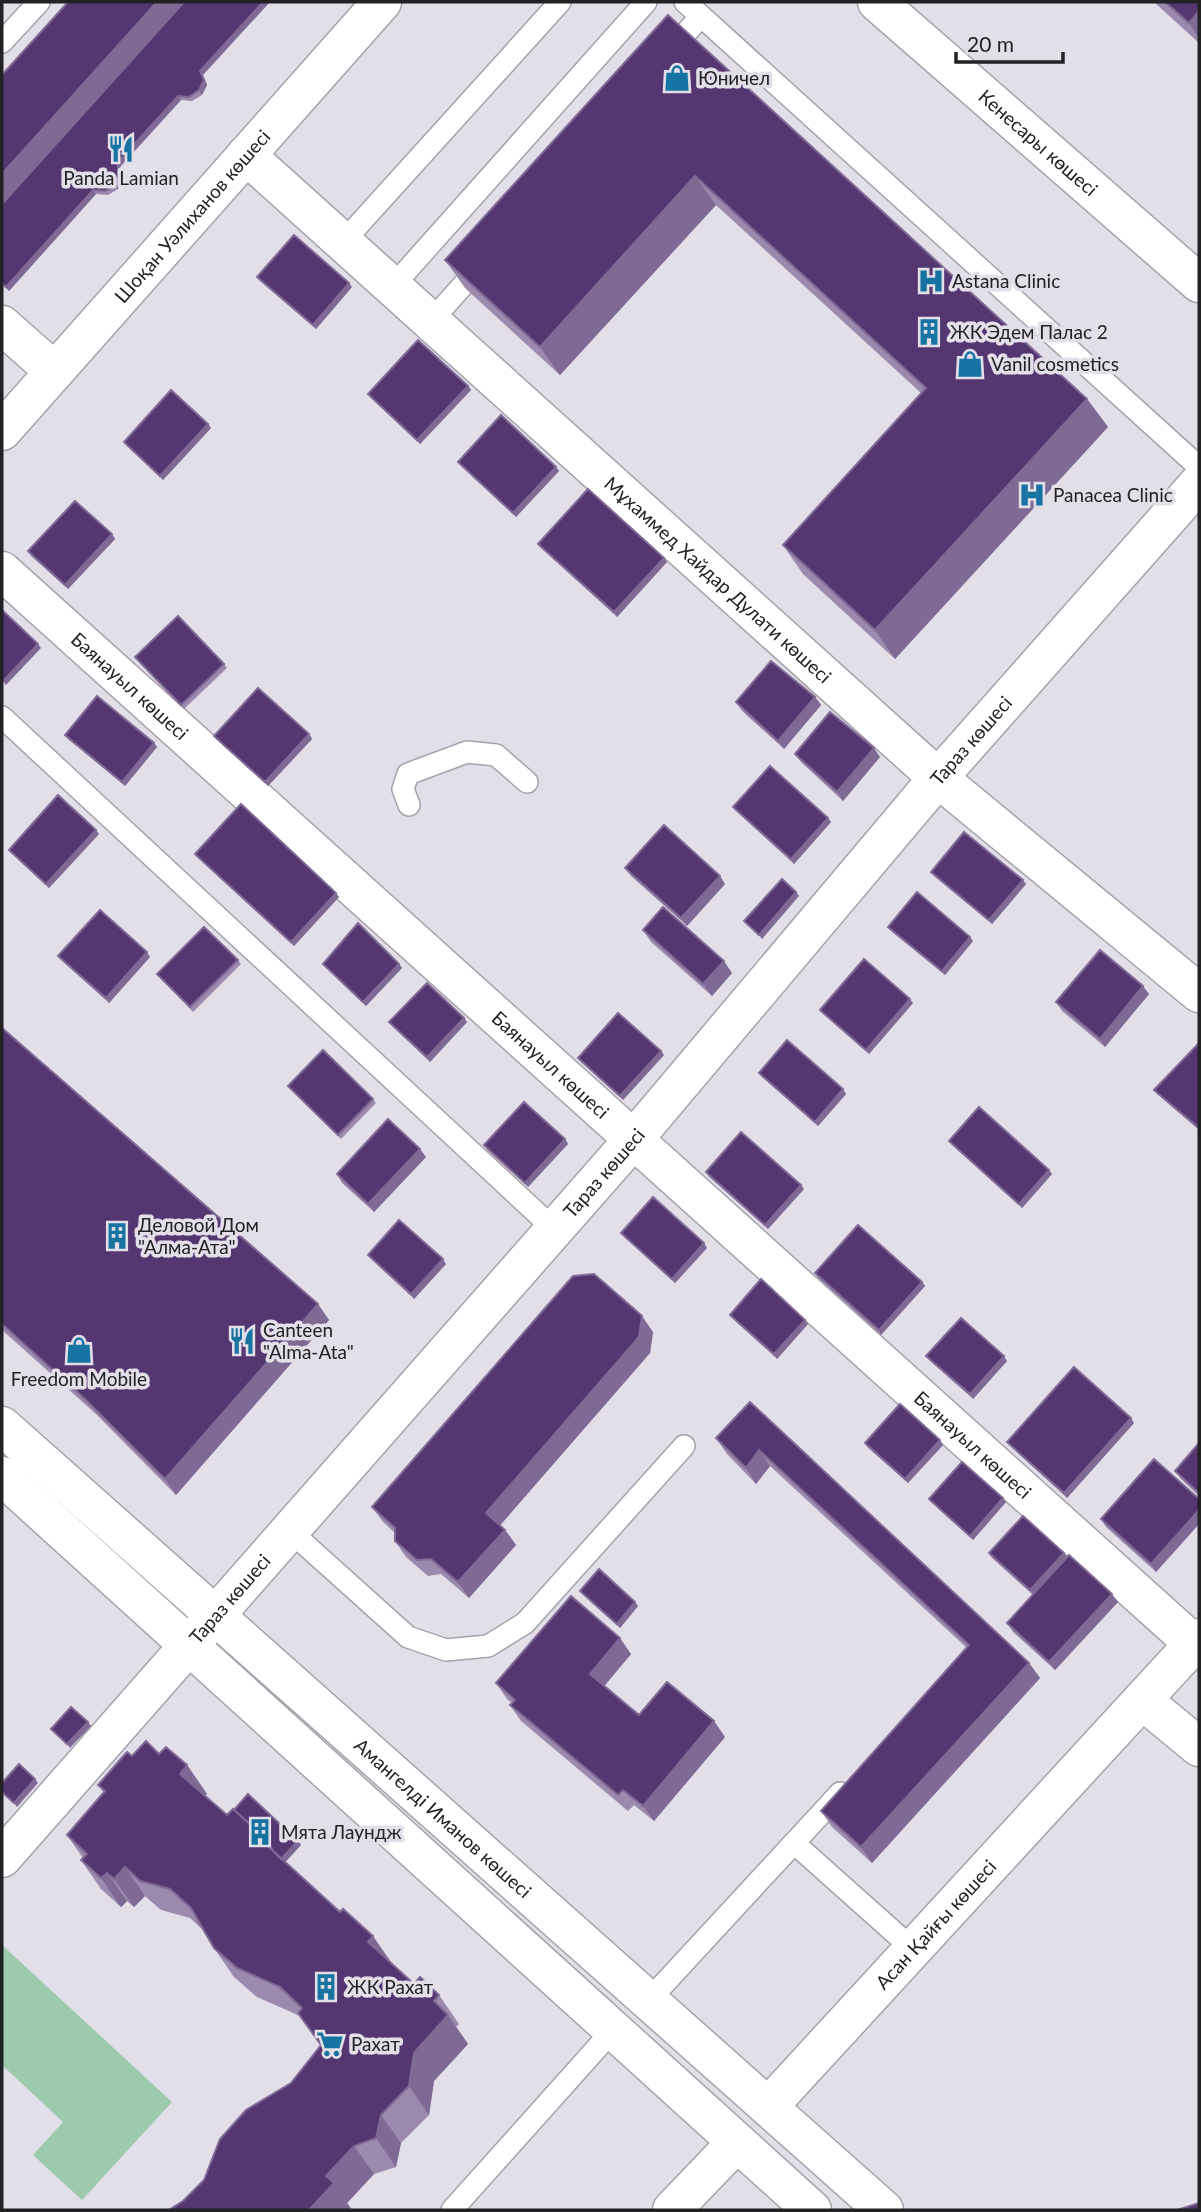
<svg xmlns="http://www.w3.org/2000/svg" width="1201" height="2212" viewBox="0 0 1201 2212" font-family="Lato,sans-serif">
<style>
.green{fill:#9bcaac}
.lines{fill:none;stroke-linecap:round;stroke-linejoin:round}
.service-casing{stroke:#a5a2ab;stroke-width:24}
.minor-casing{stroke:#a5a2ab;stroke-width:41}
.secondary-casing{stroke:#a5a2ab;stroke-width:41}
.service{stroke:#fff;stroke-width:21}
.minor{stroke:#fff;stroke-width:38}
.secondary{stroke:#fff;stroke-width:38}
.wall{fill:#9b8aad}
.shaded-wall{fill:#7f6995}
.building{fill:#543671;stroke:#7f6995;stroke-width:2}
.labels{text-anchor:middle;stroke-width:7;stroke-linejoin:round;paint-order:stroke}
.poi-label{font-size:19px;fill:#222124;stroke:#e2dfe9;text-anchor:start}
.street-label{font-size:19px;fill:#222124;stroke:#e2dfe9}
</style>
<rect width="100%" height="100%" fill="#e2dfe9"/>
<path class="green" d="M2 1945 172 2102 82 2200 33 2155 63 2122 2 2065Z"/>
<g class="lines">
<defs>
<path id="service" d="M701 16 1199 467
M2 42 39 2
M668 53 701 16 685 2
M343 242 560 2
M393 286 646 2
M431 321 482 264
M2 717 554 1229
M409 805 403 789 408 774 467 752 496 755 527 782
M290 1531 408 1637 446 1650 488 1646 525 1623 684 1446
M794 1843 840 1793
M648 2001 794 1843 914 1950
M452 2210 614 2029"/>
<g id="minor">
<path id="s1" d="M246 155 938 778 1199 993"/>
<path d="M2 325 54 371"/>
<path id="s2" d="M2 571 1194 1644"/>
<path d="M1142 1700 1199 1747"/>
<path id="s3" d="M2 1858 633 1140 938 778 1199 483"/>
<path id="s4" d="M768 2107 1199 1638"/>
<path d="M672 2210 737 2142"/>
</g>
<g id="secondary">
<path id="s5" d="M877 2 1199 283"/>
<path id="s6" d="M2 431 382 2"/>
<path id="s7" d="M2 1426 884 2210"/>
<path d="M2 1476 812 2210"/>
</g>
</defs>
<use href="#service" class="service-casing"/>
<use href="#minor" class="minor-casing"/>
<use href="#secondary" class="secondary-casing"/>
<use href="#service" class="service"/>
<use href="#minor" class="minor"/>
<use href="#secondary" class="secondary"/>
</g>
<path class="wall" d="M1154 2H1199V43Z
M668 15 1087 399 1108 427 895 659 803 574 783 545 921 393 716 205 560 375 465 288 445 260Z
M2 75H203L207 85 202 95 192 101 181 100 120 167 123 178 118 189 108 195 96 194 9 291 2 284Z
M257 277 352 287 316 329 260 281Z
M468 386 471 390 420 444 371 398 368 394Z
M208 424 211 428 163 480 127 446 124 442Z
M458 462 556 467 559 471 516 517 461 466Z
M112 534 115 539 68 589 31 556 28 551Z
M538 544 667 562 617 617 541 548Z
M135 657 224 664 227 668 184 709Z
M815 697 821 705 784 749 742 711 736 702Z
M309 734 312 739 268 786 217 740 214 736Z
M65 735 154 743 157 747 125 786 68 739Z
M795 754 880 757 843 801 801 762Z
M733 807 828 818 831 822 794 864 736 811Z
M99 834 49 888 12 854 9 850Z
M195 854 339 897 294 946 198 858Z
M625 868 725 884 687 926 631 876Z
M931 872 1026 884 992 924 934 876Z
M888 927 973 941 945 975 891 931Z
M643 930 732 973 712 996 651 942Z
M58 956 150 957 109 1003 61 960Z
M238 960 241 964 193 1012 157 974Z
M323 964H399L402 968 366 1006 326 968Z
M1149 994 1105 1047 1062 1011 1056 1002Z
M913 1003 869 1054 823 1014 820 1010Z
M464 1018 467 1022 430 1062 392 1026 389 1022Z
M2 1028 329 1320 176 1495 96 1414 2 1330Z
M1199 1043V1130L1157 1094 1154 1090Z
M664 1055 623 1100 581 1062 578 1058Z
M759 1073 846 1094 818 1126 762 1077Z
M288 1086 373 1099 376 1103 341 1139Z
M565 1139 568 1144 528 1187 487 1150 484 1145Z
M949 1141 1049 1170 1052 1174 1022 1208 952 1145Z
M426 1157 374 1212 342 1183 337 1174Z
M706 1172 804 1189 768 1229 709 1177Z
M621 1233 707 1248 675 1283 624 1237Z
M368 1255 446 1264 414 1299 371 1259Z
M815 1273 922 1282 925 1286 881 1335 818 1278Z
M730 1315 805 1320 808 1324 777 1359 733 1319Z
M653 1332 650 1353 500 1525 505 1530 516 1545 469 1598 441 1574 428 1576 406 1557 395 1541V1533L383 1522 372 1507Z
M926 1356 1007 1361 973 1399 929 1360Z
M750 1402 1029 1663 1040 1678 872 1863 832 1827 821 1811 967 1648 770 1466 756 1484 727 1454 716 1438Z
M1134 1423 1067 1498 1010 1446 1007 1442Z
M865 1443 943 1445 908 1483 868 1448Z
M1199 1443V1496L1181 1479 1175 1471Z
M1003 1498 1006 1502 973 1540 932 1503 929 1499Z
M1199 1499V1524L1156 1572 1106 1527 1101 1519Z
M989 1553H1064L1067 1557 1033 1595 992 1558Z
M580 1591 638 1606 620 1628 583 1595Z
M1118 1602 1055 1670 1013 1632 1007 1623Z
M631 1654 604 1686 639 1715 725 1737 654 1821 634 1805 628 1811 521 1721 510 1705 512 1703 507 1699 496 1683Z
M159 1754 187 1765 207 1794 205 1796 227 1815 298 1841 301 1845 285 1862 414 1984 439 1995 459 2024 456 2027 468 2044 434 2081 429 2115 401 2143 396 2167 374 2174 347 2203 352 2210H169L183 2201 204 2180 291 2083 321 2046 300 2016 257 1997 234 1977 214 1948 203 1930 190 1918 161 1910 145 1896 134 1907 127 1901 121 1907 101 1889 81 1860 83 1858 67 1835 104 1793 98 1785 132 1756Z"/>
<path class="shaded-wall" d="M157 2H190L2 211V174Z
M263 2H270L203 75 207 85 202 95 199 90 200 71Z
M1199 11V38L1189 23Z
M178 96 181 100 120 167 123 178 118 189 115 185 117 163Z
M695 176 716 205 560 375 540 347Z
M93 190 96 194 9 291 6 287Z
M349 283 352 287 316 329 313 325Z
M468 386 471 390 420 444 417 440Z
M1087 399 1108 427 895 659 875 630Z
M208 424 211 428 163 480 160 476Z
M556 467 559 471 516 517 513 513Z
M112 534 115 539 68 589 65 585Z
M664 558 667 562 617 617 614 612Z
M38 644 41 648 6 685 3 681Z
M815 697 821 705 784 749 778 741Z
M309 734 312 739 268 786 265 782Z
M154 743 157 747 125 786 122 782Z
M874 748 880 757 843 801 837 792Z
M828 818 831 822 794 864 791 859Z
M96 830 99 834 49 888 46 884Z
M720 876 725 884 687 926 681 918Z
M1023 880 1026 884 992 924 989 920Z
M796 892 799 896 762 939 759 935Z
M336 893 339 897 294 946 291 942Z
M970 937 973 941 945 975 942 971Z
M147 952 150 957 109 1003 106 998Z
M724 961 732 973 712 996 703 984Z
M399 964 402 968 366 1006 363 1002Z
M1143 986 1149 994 1105 1047 1100 1039Z
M910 999 913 1003 869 1054 866 1050Z
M464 1018 467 1022 430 1062 427 1057Z
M661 1051 664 1055 623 1100 620 1096Z
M843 1089 846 1094 818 1126 815 1122Z
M565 1139 568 1144 528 1187 525 1183Z
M420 1149 426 1157 374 1212 368 1204Z
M1049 1170 1052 1174 1022 1208 1019 1204Z
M801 1185 804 1189 768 1229 765 1225Z
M704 1243 707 1248 675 1283 672 1279Z
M443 1259 446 1264 414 1299 411 1294Z
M922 1282 925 1286 881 1335 879 1330Z
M318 1304 329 1320 176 1495 165 1479Z
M642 1316 653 1332 650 1353 497 1529 486 1513Z
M805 1320 808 1324 777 1359 774 1354Z
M1004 1356 1007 1361 973 1399 970 1394Z
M1131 1418 1134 1423 1067 1498 1064 1493Z
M940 1440 943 1445 908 1483 905 1479Z
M759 1450 770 1466 756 1484 746 1468Z
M1003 1498 1006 1502 973 1540 970 1536Z
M1199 1510V1524L1156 1572 1151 1564Z
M505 1530 516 1545 469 1598 458 1582Z
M1064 1553 1067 1557 1033 1595 1030 1590Z
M1112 1594 1118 1602 1055 1670 1049 1662Z
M635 1602 638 1606 620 1628 617 1624Z
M620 1638 631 1654 601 1690 590 1674Z
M1029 1663 1040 1678 872 1863 861 1847Z
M714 1721 725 1737 654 1821 643 1806Z
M88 1722 91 1726 70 1748 67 1744Z
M187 1765 207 1794 200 1802 180 1774Z
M35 1779 38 1783 17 1807 14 1803Z
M263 1836 298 1841 301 1845 280 1868 260 1839Z
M125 1867 145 1896 134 1907 114 1879Z
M107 1873 127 1901 121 1907 101 1878Z
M373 1936 393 1965 368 1942Z
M448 2015 468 2044 434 2081 429 2115 409 2086 414 2053Z
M381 2115 401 2143 396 2167 376 2138Z
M354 2146 374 2174 347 2203 352 2210H309L326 2176Z"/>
<path class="building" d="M68 2H157L2 174V75Z
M184 2H263L200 71 204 80 199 90 189 97 178 96 117 163 120 174 115 185 105 191 93 190 6 287 2 283V204Z
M1165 2H1199V11L1189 23Z
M668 15 1087 399 875 630 783 545 926 388 695 176 540 347 445 260Z
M294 235 349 283 313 325 257 277Z
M418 340 468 386 417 440 368 394Z
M171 390 208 424 160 476 124 442Z
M501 415 556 467 513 513 458 462Z
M588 489 664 558 614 612 538 544Z
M75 501 112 534 65 585 28 551Z
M2 610 38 644 3 681 2 679Z
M178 616 224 664 181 705 135 657Z
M771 661 815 697 778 741 736 702Z
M258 688 309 734 265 782 214 736Z
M97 696 154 743 122 782 65 735Z
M830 712 874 748 837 792 795 754Z
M770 766 828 818 791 859 733 807Z
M58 795 96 830 46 884 9 850Z
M241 804 336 893 291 942 195 854Z
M664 825 720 876 681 918 625 868Z
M964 832 1023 880 989 920 931 872Z
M782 879 796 892 759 935 744 921Z
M917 892 970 937 942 971 888 927Z
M663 907 724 961 703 984 643 930Z
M100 910 147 952 106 998 58 956Z
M358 923 399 964 363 1002 323 964Z
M204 927 238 960 190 1007 157 974Z
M1100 950 1143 986 1100 1039 1056 1002Z
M864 959 910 999 866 1050 820 1010Z
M427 983 464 1018 427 1057 389 1022Z
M618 1013 661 1051 620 1096 578 1058Z
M2 1028 318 1304 165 1479 85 1399 2 1324Z
M787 1040 843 1089 815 1122 759 1073Z
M1199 1043V1128L1154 1090Z
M323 1050 373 1099 338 1135 288 1086Z
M524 1102 565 1139 525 1183 484 1145Z
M979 1107 1049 1170 1019 1204 949 1141Z
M388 1119 420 1149 368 1204 337 1174Z
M741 1132 801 1185 765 1225 706 1172Z
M653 1197 704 1243 672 1279 621 1233Z
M399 1220 443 1259 411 1294 368 1255Z
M858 1225 922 1282 879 1330 815 1273Z
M594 1274 642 1316 639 1337 486 1513 505 1530 458 1582 431 1559 417 1560 395 1541V1528L372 1507 573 1276Z
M761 1279 805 1320 774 1354 730 1315Z
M961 1318 1004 1356 970 1394 926 1356Z
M1074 1367 1131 1418 1064 1493 1007 1442Z
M750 1402 1029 1663 861 1847 821 1811 969 1645 759 1450 746 1468 716 1438Z
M900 1404 940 1440 905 1479 865 1443Z
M1199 1443V1493L1175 1471Z
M1154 1459 1199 1499V1510L1151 1564 1101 1519Z
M962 1462 1003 1498 970 1536 929 1499Z
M1023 1516 1064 1553 1030 1590 989 1553Z
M1069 1555 1112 1594 1049 1662 1007 1623Z
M599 1569 635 1602 617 1624 580 1591Z
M571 1596 620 1638 590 1674 639 1715 667 1682 714 1721 643 1806 623 1790 618 1795 510 1705 515 1700 496 1683Z
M71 1707 88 1722 67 1744 51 1729Z
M146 1741 159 1754 166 1747 187 1765 180 1774 227 1815 233 1809 263 1836 260 1839 340 1912 343 1909 373 1936 368 1942 414 1984 420 1977 439 1995 434 2001 448 2015 414 2053 409 2086 381 2115 376 2138 354 2146 326 2176 334 2183 309 2210H169L183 2201 204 2180 220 2139 246 2110 291 2083 321 2045 298 2013 302 2008 280 1987 237 1968 214 1948 191 1908 170 1889 140 1881 125 1867 114 1879 107 1873 101 1878 81 1860 87 1854 67 1835 105 1791 98 1785 127 1752 132 1756Z
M19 1764 35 1779 14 1803 2 1792V1783Z
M248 1794 298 1841 281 1859 275 1853 263 1836 234 1810Z
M1199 2203V2210H1177Z"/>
<defs>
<symbol id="shop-bare" viewBox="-9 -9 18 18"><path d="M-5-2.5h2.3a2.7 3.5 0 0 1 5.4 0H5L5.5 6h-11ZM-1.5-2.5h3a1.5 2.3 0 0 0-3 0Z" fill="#1774a2" stroke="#e2dfe9" stroke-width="2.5" paint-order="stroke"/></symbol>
<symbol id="restaurant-bare" viewBox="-9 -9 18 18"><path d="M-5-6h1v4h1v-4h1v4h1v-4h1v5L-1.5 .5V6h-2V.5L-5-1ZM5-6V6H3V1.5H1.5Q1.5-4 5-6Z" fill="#1774a2" stroke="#e2dfe9" stroke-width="2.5" paint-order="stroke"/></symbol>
<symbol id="hospital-bare" viewBox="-9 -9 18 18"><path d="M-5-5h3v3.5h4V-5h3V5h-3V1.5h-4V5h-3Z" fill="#1774a2" stroke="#e2dfe9" stroke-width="2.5" paint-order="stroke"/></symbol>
<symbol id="building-bare" viewBox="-9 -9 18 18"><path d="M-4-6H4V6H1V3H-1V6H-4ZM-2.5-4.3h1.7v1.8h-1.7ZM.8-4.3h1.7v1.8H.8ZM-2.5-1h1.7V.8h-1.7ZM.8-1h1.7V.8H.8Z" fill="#1774a2" stroke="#e2dfe9" stroke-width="2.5" paint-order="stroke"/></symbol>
<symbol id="supermarket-bare" viewBox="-9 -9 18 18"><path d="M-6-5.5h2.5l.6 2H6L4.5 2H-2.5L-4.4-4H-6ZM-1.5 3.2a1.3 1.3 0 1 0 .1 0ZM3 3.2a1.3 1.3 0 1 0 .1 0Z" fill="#1774a2" stroke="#e2dfe9" stroke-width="2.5" paint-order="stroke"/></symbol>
</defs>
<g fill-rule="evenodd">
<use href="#shop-bare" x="658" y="59" width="38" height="38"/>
<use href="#restaurant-bare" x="102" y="130" width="38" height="38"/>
<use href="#hospital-bare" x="912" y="262" width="38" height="38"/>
<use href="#building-bare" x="910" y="313" width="38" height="38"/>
<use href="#shop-bare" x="951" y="345" width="38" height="38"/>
<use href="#hospital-bare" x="1013" y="476" width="38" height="38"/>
<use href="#building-bare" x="98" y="1217" width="38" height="38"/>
<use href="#restaurant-bare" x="223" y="1322" width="38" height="38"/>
<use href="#shop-bare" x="60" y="1331" width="38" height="38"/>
<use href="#building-bare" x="241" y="1813" width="38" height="38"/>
<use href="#building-bare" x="307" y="1968" width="38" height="38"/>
<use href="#supermarket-bare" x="311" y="2025" width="38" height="38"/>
</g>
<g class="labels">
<g class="poi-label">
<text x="698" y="85">Юничел</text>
<text x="121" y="185" text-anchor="middle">Panda Lamian</text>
<text x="952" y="288">Astana Clinic</text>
<text x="950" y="339">ЖК Эдем Палас 2</text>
<text x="991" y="371">Vanil cosmetics</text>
<text x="1053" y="502">Panacea Clinic</text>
<text x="138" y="1232">Деловой Дом<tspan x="138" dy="22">"Алма-Ата"</tspan></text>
<text x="263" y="1337">Canteen<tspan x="263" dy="22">"Alma-Ata"</tspan></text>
<text x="79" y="1386" text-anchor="middle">Freedom Mobile</text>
<text x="281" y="1839">Мята Лаундж</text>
<text x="347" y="1994">ЖК Рахат</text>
<text x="351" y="2051">Рахат</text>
</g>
<g class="street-label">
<text dy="7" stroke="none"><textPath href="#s5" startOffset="214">Кенесары көшесі</textPath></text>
<text dy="7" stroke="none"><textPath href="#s6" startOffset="287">Шоқан Уәлиханов көшесі</textPath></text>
<text dy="7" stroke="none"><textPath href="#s1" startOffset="635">Мұхаммед Хайдар Дулати көшесі</textPath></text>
<text dy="7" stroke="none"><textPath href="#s2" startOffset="172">Баянауыл көшесі</textPath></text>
<text dy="7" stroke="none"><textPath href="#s3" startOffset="1479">Тараз көшесі</textPath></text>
<text dy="7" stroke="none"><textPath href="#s2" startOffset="738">Баянауыл көшесі</textPath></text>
<text dy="7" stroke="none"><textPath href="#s3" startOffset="912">Тараз көшесі</textPath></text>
<text dy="7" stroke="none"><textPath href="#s2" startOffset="1306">Баянауыл көшесі</textPath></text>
<text dy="7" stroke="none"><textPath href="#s3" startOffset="345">Тараз көшесі</textPath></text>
<text dy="7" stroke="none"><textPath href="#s7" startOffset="590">Амангелді Иманов көшесі</textPath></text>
<text dy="7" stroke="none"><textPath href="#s4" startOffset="248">Асан Қайғы көшесі</textPath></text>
</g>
</g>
<rect width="1201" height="2212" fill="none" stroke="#222124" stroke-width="7"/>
<path d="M956 52v10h107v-10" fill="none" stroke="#222124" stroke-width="3.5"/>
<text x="967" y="52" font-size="21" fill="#222124" stroke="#e2dfe9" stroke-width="5" paint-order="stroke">20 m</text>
</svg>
